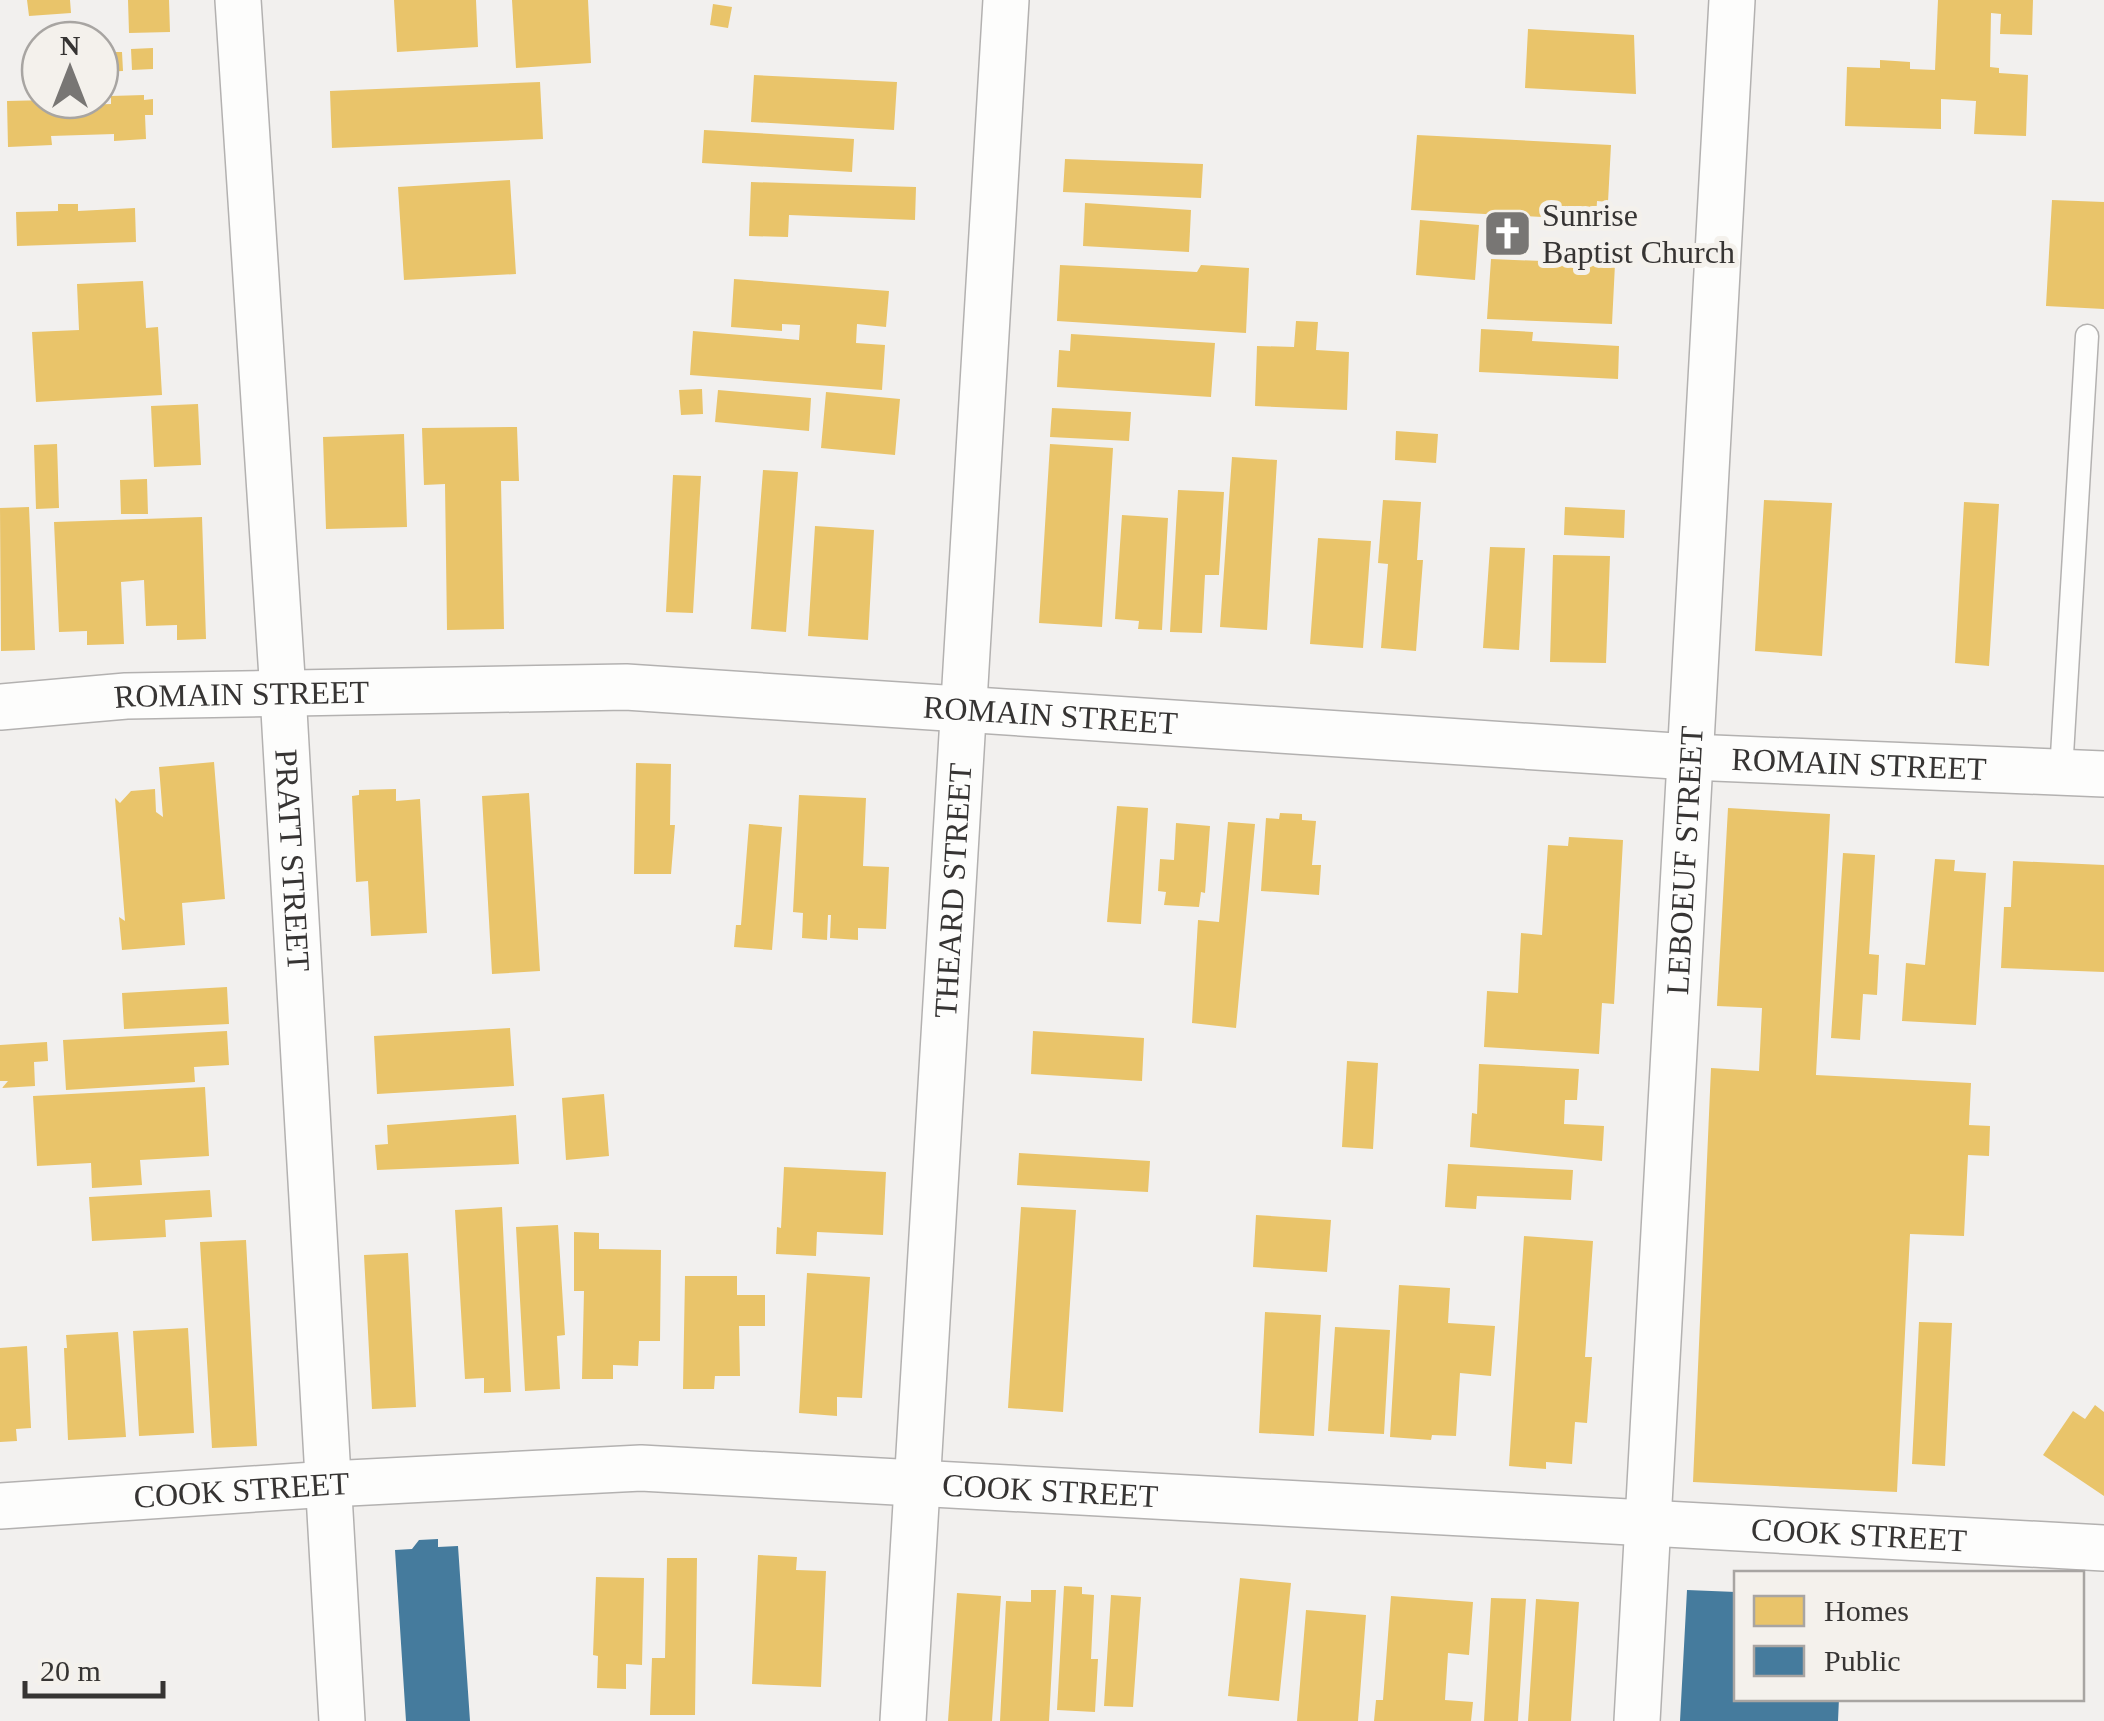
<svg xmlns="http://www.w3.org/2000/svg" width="2104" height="1721" viewBox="0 0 2104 1721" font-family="'Times New Roman',serif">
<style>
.homes{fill:#e9c46a}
.public{fill:#457b9d}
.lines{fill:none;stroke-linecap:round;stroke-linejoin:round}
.service-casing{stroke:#b3b1b0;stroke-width:25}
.minor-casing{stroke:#b3b1b0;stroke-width:48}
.service{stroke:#fdfdfc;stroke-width:22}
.minor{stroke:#fdfdfc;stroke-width:45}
.labels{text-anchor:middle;stroke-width:10;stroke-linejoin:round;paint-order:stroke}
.poi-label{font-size:32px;fill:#363433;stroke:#f4f1ec;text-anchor:start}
.street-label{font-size:32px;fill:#363433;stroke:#f4f1ec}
</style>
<rect width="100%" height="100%" fill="#f2f0ee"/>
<path class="homes" d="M27 0H70L71 13 29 16Z
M128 0H169L170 32 129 33Z
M394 0H476L478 47 397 52Z
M512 0H588L591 63 516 68Z
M1938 0H2033L2032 35 2000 34 2001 14 1991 13 1990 67 1999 68V73L2028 75 2026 136 1974 134 1976 101 1941 99V129L1845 126 1847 67 1880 68V60L1910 62V69L1935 70Z
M713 4 732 7 728 28 710 25Z
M1528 29 1634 35 1636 94 1525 88Z
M153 48V69L132 70 131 49Z
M100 52H122L123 71 100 72Z
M754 75 897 82 894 130 751 122Z
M540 82 543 139 332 148 330 91Z
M144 95V100L153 99V115H145L146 139 114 141V134L51 136 52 145 8 147 7 101 49 100V106L111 104V96Z
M704 130 854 139 852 172 702 163Z
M1417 135 1611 145 1608 202 1597 201 1596 220 1411 210Z
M1065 159 1203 164 1201 198 1063 192Z
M510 180 516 274 404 280 398 187Z
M751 182 916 187 915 220 789 215 788 237 749 236Z
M2052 200 2104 202V309L2046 306Z
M1085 203 1191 210 1189 252 1083 246Z
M58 204H78V211L135 208 136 242 17 246 16 212 58 211Z
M1420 220 1479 225 1475 280 1416 275Z
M1491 259 1615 264 1612 324 1487 319Z
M1060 265 1197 272 1201 265 1249 268 1246 333 1057 321Z
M734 279 889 291 886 327 857 324 856 343 885 345 882 390 690 375 693 331 799 340 800 325 782 324V331L731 327Z
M143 281 146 328 158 327 162 395 36 402 32 332 79 330 77 284Z
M1296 321 1318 322 1316 350 1349 352 1347 410 1255 406 1257 346 1294 347Z
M1481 329 1533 332 1532 341 1619 346 1618 379 1479 372Z
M1071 334 1215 343 1211 397 1057 387 1059 350 1070 351Z
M702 389 703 414 681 415 679 390Z
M718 390 811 398 809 431 715 422Z
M826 392 900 399 895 455 821 448Z
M198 404 201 465 154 467 151 406Z
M1052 408 1131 412 1129 441 1050 437Z
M517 427 519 481H501L504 629 447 630 445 484 424 485 422 428Z
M1396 431 1438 434 1436 463 1395 460Z
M404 434 407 527 326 529 323 437Z
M57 444 59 508 36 509 34 445Z
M1050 444 1113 448 1102 627 1039 623Z
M1232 457 1277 460 1267 630 1220 627Z
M763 470 798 472 786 632 751 629Z
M673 475 701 476 693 613 666 612Z
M147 479 148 514H121L120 480Z
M1178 490 1224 492 1219 575H1205L1202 633 1170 632Z
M1383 500 1421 502 1417 560H1423L1416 651 1381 648 1388 564 1378 563Z
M1764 500 1832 503 1822 656 1755 651Z
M1964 502 1999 504 1989 666 1955 663Z
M29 507 35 650 1 651 0 508Z
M1565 507 1625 510 1624 538 1564 535Z
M1122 515 1168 518 1162 630 1138 629 1139 621 1115 619Z
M202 517 206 639 177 640V625L146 626 144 580 121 582 124 644 87 645V631L59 632 54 522Z
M815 526 874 530 868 640 808 636Z
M1318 538 1371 541 1363 648 1310 644Z
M1490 547 1525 548 1519 650 1483 648Z
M1553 555 1610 556 1606 663 1550 662Z
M214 762 225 899 182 903 185 945 122 950 119 917 125 921 115 798 120 803 131 791 155 789 156 812 163 817 159 767Z
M636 763 671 764 670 825H675L671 874H634Z
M396 789V801L420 799 427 933 371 936 368 881 356 882 352 796 359 795V790Z
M529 793 540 971 492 974 482 796Z
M799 795 866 798 863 866 889 867 886 929 858 928V940L830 938 831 915H828L827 940 802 938 803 913 793 912Z
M1117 806 1148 808 1141 924 1107 922Z
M1728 808 1830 814 1816 1075 1971 1083 1969 1125 1990 1126 1989 1156 1968 1155 1964 1236 1910 1234 1897 1492 1693 1482 1711 1068 1759 1071 1762 1008 1717 1006Z
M1280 813 1302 814V820L1316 821 1312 865H1321L1319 895 1261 891 1266 818 1279 819Z
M1228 822 1255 824 1236 1028 1192 1023 1198 920 1219 922Z
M1176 823 1210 826 1205 893 1201 892 1199 907 1164 905 1166 892 1158 891 1160 859 1174 860Z
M749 824 782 827 772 950 734 947 736 925H741Z
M1569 837 1623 840 1614 1004 1602 1003 1599 1054 1484 1047 1487 991 1518 993 1521 933 1542 935 1548 845 1568 846Z
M1843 853 1875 855 1869 954 1879 955 1877 995 1863 994 1860 1040 1831 1038Z
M1935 859 1955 860 1954 871 1986 873 1976 1025 1902 1021 1906 963 1925 965Z
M2013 861 2104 865V972L2001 968 2004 907H2011Z
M227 987 229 1024 124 1029 122 993Z
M510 1028 514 1086 377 1094 374 1036Z
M227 1031 229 1065 194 1067 195 1082 66 1090 63 1040Z
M1033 1031 1144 1038 1142 1081 1031 1074Z
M47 1042 48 1061 34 1062 35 1086 2 1088 8 1081H0V1045Z
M1347 1061 1378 1063 1373 1149 1342 1147Z
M1479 1064 1579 1069 1577 1100H1565L1564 1124 1604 1126 1602 1161 1470 1147 1472 1113 1477 1114Z
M205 1087 209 1156 140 1160 142 1185 92 1188 91 1163 37 1166 33 1096Z
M604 1094 609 1156 566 1160 562 1098Z
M516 1115 519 1164 377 1170 375 1145 388 1144 387 1125Z
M1019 1153 1150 1161 1148 1192 1017 1185Z
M1448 1164 1573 1170 1571 1200 1477 1196 1476 1209 1445 1207Z
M784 1167 886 1172 883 1235 817 1232 816 1256 776 1254 777 1227 781 1228Z
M210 1190 212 1217 165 1220 166 1237 92 1241 89 1197Z
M502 1207 511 1392 484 1393V1378L465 1379 455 1210Z
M1021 1207 1076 1210 1063 1412 1008 1408Z
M1256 1215 1331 1220 1327 1272 1253 1267Z
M558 1225 565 1335 557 1336 560 1389 525 1391 516 1227Z
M574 1232 599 1233V1249L661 1250 660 1341H639L638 1366 613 1365V1379H582L584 1291H574Z
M1524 1236 1593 1241 1585 1357H1592L1587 1423 1575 1422 1572 1464 1546 1462V1469L1509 1466Z
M246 1240 257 1446 212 1448 200 1242Z
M408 1253 416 1407 372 1409 364 1255Z
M807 1273 870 1277 862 1398 837 1397V1416L799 1413Z
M685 1276H737V1295H765V1326H739L740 1376H715L714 1389H683Z
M1399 1285 1450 1288 1448 1323 1495 1326 1491 1376 1460 1373 1456 1436 1432 1435 1431 1440 1390 1437Z
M1265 1312 1321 1315 1314 1436 1259 1433Z
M1919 1322 1952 1323 1945 1466 1912 1464Z
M1335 1327 1390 1330 1384 1434 1328 1431Z
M188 1328 194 1433 139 1436 133 1331Z
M118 1332 126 1437 68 1440 64 1348H67L66 1335Z
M27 1346 31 1428 16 1429 17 1441 0 1442V1348Z
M2095 1405 2104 1412V1496L2043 1455 2073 1411 2085 1419Z
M758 1555 797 1557 796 1570 826 1571 821 1687 752 1684Z
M667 1558H697L695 1715H650L652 1658H665Z
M596 1577 644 1578 642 1665 626 1664V1689L597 1688 598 1656 593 1655Z
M1240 1578 1291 1583 1279 1701 1228 1696Z
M1064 1586 1082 1587V1594L1094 1595 1091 1659H1098L1095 1712 1057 1710Z
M1031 1590H1056L1049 1721H1000L1006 1601 1031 1602Z
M957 1593 1001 1596 992 1721H948Z
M1111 1595 1141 1597 1133 1707 1104 1706Z
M1391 1596 1473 1602 1469 1655 1448 1653 1445 1700 1473 1702 1471 1721H1374L1376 1700H1383Z
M1491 1598 1526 1599 1518 1721H1484Z
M1536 1599 1579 1602 1571 1721H1528Z
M1306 1610 1366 1615 1358 1721H1297Z"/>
<path class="public" d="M438 1539V1547L458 1546 470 1721H406L395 1550 412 1549 419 1540Z
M1687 1590 1736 1592V1698H1839L1838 1721H1680Z"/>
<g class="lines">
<defs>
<path id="service" d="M2061 772 2087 336"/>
<g id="minor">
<path id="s1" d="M238 0 283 693 342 1721"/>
<path id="s2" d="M0 707 126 696 626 687 1690 757 2104 774"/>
<path id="s3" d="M0 1506 329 1484 641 1468 2104 1548"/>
<path id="s4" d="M903 1721 1006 0"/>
<path id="s5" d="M1637 1721 1732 0"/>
</g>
</defs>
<use href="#service" class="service-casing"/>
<use href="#minor" class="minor-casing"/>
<use href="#service" class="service"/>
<use href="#minor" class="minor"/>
</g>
<defs>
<symbol id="church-square" viewBox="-11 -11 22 22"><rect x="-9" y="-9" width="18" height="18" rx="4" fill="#787674" stroke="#f4f1ec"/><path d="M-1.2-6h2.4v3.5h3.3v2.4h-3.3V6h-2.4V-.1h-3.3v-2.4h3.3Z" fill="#fff"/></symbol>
</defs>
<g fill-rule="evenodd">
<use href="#church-square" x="1480" y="206" width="55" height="55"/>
</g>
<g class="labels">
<g class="poi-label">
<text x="1542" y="226">Sunrise<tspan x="1542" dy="37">Baptist Church</tspan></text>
</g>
<g class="street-label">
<text dy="11" stroke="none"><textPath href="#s2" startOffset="242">ROMAIN STREET</textPath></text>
<text dy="11" stroke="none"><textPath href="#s2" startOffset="1052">ROMAIN STREET</textPath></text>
<text dy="11" stroke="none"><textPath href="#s2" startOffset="1862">ROMAIN STREET</textPath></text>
<text dy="11" stroke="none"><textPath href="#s1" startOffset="862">PRATT STREET</textPath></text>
<text dy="11" stroke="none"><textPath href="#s5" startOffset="862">LEBOEUF STREET</textPath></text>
<text dy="11" stroke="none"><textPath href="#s4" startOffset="832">THEARD STREET</textPath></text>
<text dy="11" stroke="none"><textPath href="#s3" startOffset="242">COOK STREET</textPath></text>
<text dy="11" stroke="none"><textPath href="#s3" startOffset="1052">COOK STREET</textPath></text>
<text dy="11" stroke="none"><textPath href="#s3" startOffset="1862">COOK STREET</textPath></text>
</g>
</g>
<rect x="1734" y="1571" width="350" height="130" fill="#f4f1ec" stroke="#a8a5a2" stroke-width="2.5"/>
<rect x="1754" y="1596" width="50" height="30" fill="#e9c46a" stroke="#a8a5a2" stroke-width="2.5"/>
<text x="1824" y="1621" font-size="30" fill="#363433">Homes</text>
<rect x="1754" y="1646" width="50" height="30" fill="#457b9d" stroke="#a8a5a2" stroke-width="2.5"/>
<text x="1824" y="1671" font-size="30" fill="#363433">Public</text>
<g transform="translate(70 70)"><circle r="48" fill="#f4f1ec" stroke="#a8a5a2" stroke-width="2.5"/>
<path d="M0-8L18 38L0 25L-18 38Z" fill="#787674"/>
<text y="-15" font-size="28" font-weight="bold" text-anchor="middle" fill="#363433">N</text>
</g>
<path d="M25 1681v15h138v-15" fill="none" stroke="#363433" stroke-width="5"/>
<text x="40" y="1681" font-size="30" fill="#363433" stroke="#f4f1ec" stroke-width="8" paint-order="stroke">20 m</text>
</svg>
